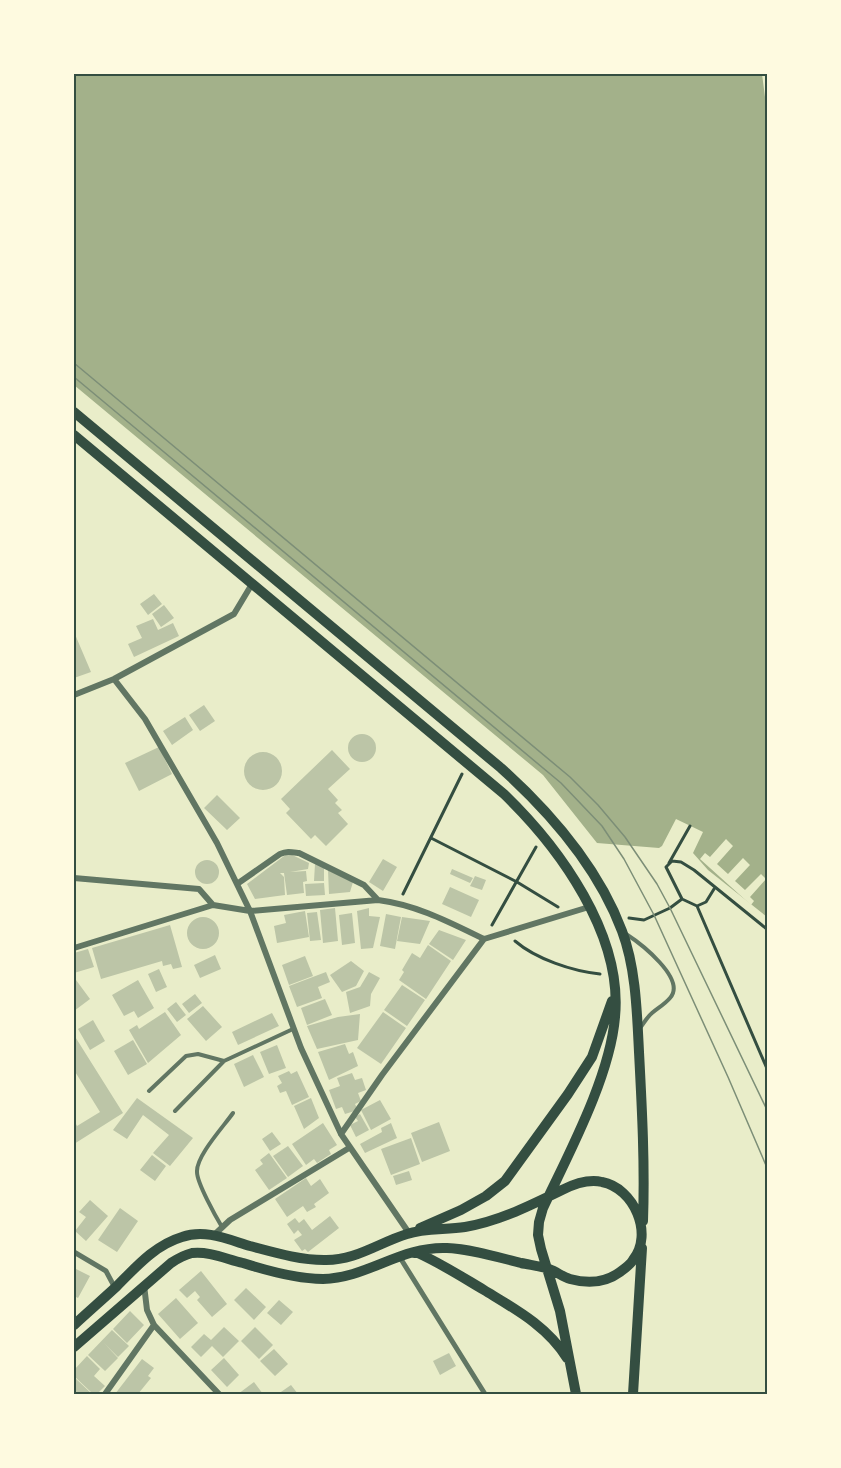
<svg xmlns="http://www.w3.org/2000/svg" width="841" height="1468" viewBox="0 0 841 1468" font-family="'Work Sans',sans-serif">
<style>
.water{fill:#a3b18a}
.pier{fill:#e9edc9}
.building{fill:#bcc5a7}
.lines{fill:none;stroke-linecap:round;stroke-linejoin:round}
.path{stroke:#344e41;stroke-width:3}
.service{stroke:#617663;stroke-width:4}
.pedestrian{stroke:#617663;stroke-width:5}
.minor{stroke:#617663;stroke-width:6}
.primary{stroke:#344e41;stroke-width:10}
.tram{stroke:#7c8e77;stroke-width:1.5}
.neatline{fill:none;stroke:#344e41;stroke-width:2}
</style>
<rect width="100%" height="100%" fill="#e9edc9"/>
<path class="water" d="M74 74H762L768 120 767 917 708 870 693 853 703 832 676 819 662 846 659 848 597 843 543 775 74 385Z"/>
<path class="pier" d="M726 839 733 846 717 864 728 874 743 858 750 865 735 881 745 890 761 874 766 879 750 897 754 901 751 905 700 859 705 853 710 857Z"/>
<path class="building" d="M154 594 162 604 148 615 140 604Z
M164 605 174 618 161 627 152 614Z
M153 619 158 630 173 623 179 636 134 657 128 644 142 638 136 626Z
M74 632 91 672 74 678Z
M204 705 215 721 200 731 189 715Z
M185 717 193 730 172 745 163 731Z
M348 748a14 14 0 1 1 28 0a14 14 0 1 1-28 0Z
M159 747 172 774 139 791 125 763Z
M332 750 350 769 328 789 338 800 335 803 342 810 338 813 348 824 326 846 315 835 311 839 286 813 290 809 281 799Z
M244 771a19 19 0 1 1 38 0a19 19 0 1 1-38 0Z
M217 795 240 818 227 830 204 808Z
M288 853 309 863 308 869 290 872 306 871 307 881 303 882 304 893 287 895 284 873H280L284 877 285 895 255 899 247 884Z
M383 859 397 867 383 891 369 882Z
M195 872a12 12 0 1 1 24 0a12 12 0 1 1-24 0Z
M315 864 324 867V881H314Z
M452 869 473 878 470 883 450 874Z
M328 870 353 882 350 892 329 894Z
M475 876 486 880 482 890 470 886Z
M324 883 325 895 306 896 305 884Z
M450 887 479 900 471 917 442 904Z
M335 908 338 941 323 943 320 910Z
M369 908V916L380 917 373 948 361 949 357 911Z
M305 911 309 937 277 943 274 926 286 923 284 915Z
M317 912 321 940 310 941 307 913Z
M352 913 355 943 342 945 339 915Z
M386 914 401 917 395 949 380 946Z
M402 917 430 921 420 944 397 941Z
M187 933a16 16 0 1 1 32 0a16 16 0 1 1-32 0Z
M170 925 182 967 173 969 171 964 163 966 162 961 101 979 92 948Z
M439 930 466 940 453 960 429 944Z
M428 945 451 961 426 999 399 980 404 972 402 970 412 953 420 958Z
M88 949 94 967 74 973V953Z
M215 955 221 969 200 978 194 965Z
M305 956 313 976 289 985 282 965Z
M351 961 364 971 356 986 342 992 330 975Z
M159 969 167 987 156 992 148 974Z
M326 972 330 982 318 987 322 998 297 1007 289 986Z
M369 972 380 978 371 994 370 1006 350 1013 346 992 360 987Z
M76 980 90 999 74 1011V981Z
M138 980 154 1008 138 1018 134 1011 124 1016 112 995Z
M402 985 425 1000 407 1026 384 1010Z
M195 994 202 1003 189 1013 182 1004Z
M325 999 332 1015 307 1025 301 1008Z
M176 1002 186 1015 177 1022 167 1009Z
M203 1006 222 1027 206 1041 187 1019Z
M165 1012 181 1035 148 1063 129 1030 137 1025 139 1029Z
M383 1012 406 1028 381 1064 357 1048Z
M272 1013 279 1026 238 1045 232 1032Z
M360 1014 358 1040 317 1049 307 1026 338 1017Z
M93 1020 105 1041 90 1050 78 1029Z
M74 1035 123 1113 74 1144V1120L77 1126 100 1112 74 1070Z
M133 1040 147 1064 128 1075 114 1051Z
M345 1044 349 1054 353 1052 358 1066 329 1080 318 1052Z
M277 1045 286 1068 269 1074 260 1052Z
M253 1055 264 1077 244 1087 234 1064Z
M289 1071 291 1074 297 1071 309 1097 292 1105 286 1091 280 1093 277 1086 282 1083 278 1076Z
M352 1073 355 1080 362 1078 366 1090 358 1093 361 1101 355 1104 358 1110 345 1114 342 1107 336 1109 329 1090 340 1086 337 1078Z
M137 1098 193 1138 170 1166 153 1153 169 1135 143 1115 127 1139 113 1130Z
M311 1098 319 1118 304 1129 294 1106Z
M380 1100 391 1119 371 1130 361 1110Z
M360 1114 369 1130 356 1137 350 1125 358 1121 355 1117Z
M439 1122 450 1151 422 1162 411 1133Z
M323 1123 337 1145 329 1150 331 1154 317 1163 314 1159 306 1165 292 1144Z
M391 1123 397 1138 365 1153 360 1144 382 1132 381 1128Z
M272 1132 281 1144 270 1151 262 1139Z
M411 1138 420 1164 391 1175 381 1149Z
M288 1146 303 1166 288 1177 273 1156Z
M269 1153 287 1178 269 1190 255 1170 263 1164 260 1160Z
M152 1155 166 1166 155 1181 140 1170Z
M409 1171 412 1180 396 1185 393 1176Z
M306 1178 311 1186 320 1179 329 1193 314 1204 316 1207 307 1212 303 1206 287 1217 275 1199Z
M90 1200 108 1216 86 1241 75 1231 86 1217 79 1212Z
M120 1208 138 1221 117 1252 98 1240Z
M330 1216 339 1228 308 1252 305 1249 302 1251 294 1240 302 1235 298 1230 294 1234 287 1224 295 1218 299 1223 304 1219 312 1230Z
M74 1268 90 1276 78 1298 74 1296Z
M201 1271 227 1304 212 1317 197 1300 200 1297 195 1291 187 1298 179 1290Z
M246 1288 266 1307 254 1320 234 1300Z
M176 1298 198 1323 180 1339 158 1314Z
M279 1300 293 1312 281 1325 267 1313Z
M130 1311 144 1325 127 1343 113 1329Z
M224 1327 239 1341 223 1357 212 1346 201 1357 191 1347 204 1334 211 1340Z
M255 1327 273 1345 259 1359 241 1341Z
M112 1330 129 1346 118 1357 104 1343 118 1358 105 1371 88 1355Z
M274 1349 288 1364 275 1376 260 1361Z
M449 1353 456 1366 440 1375 433 1361Z
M87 1356 100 1369 94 1376 105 1386 97 1394H93L74 1376V1370Z
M224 1358 239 1375 227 1387 211 1370Z
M142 1359 154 1368 148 1376 151 1378 138 1394H115Z
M74 1377 92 1394H74Z
M254 1382 263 1394H238Z
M291 1385 298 1394H278Z"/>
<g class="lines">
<path class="path" d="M431 838 517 882 558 907
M669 863 690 826
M403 894 462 774
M682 899 697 906 768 1071
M697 906 706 902 714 889
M629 918 644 920 670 908 682 899 666 867 672 861 681 862 694 870 768 930
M492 925 536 847
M515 941C536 959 572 971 600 974
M767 1206H768"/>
<path class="service" d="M626 934C640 943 687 979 670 998 665 1004 658 1008 652 1013 647 1017 644 1023 640 1028
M149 1091 186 1056 198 1054 224 1061
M175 1111 224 1061 293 1029
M222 1227C216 1217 197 1183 197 1172 196 1156 224 1126 233 1113"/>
<path class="pedestrian" d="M74 1252 106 1271 115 1288
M399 1256 485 1394"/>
<path class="minor" d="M114 679 145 719 217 843 250 911 301 1048 341 1134 409 1233
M74 695 114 679 234 614 252 584
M74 878 199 889 213 905
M237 884 280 854C287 851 291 852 299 853L364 885 378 900
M74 948 213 905 250 911 378 900C417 905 449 922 484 939
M341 1134 382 1075 484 939 589 907
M214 1235 230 1220 349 1148
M144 1285 147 1310 154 1325 219 1394
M105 1394 154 1325"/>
<path class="primary" d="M74 412 501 768C551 813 598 867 622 931 636 968 637 1013 639 1052 642 1109 645 1165 643 1221
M74 435 504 794C560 848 623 935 615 1017 610 1077 569 1153 543 1208L539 1222 538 1235 541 1249 560 1311 576 1394
M420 1228 461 1210 486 1196 505 1181 568 1094 592 1057 612 1001
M414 1253H418C442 1264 462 1277 484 1290 515 1309 547 1326 567 1358
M74 1325C88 1312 103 1299 117 1286 136 1267 155 1245 182 1237 205 1229 227 1239 250 1246 273 1252 299 1260 324 1260 355 1261 378 1243 407 1234 424 1228 446 1230 465 1227 500 1221 531 1205 562 1190 574 1184 589 1179 602 1182 634 1188 654 1234 633 1260 630 1265 624 1269 620 1272 605 1283 588 1284 570 1279 563 1277 557 1272 549 1269 541 1266 530 1265 521 1263 497 1257 471 1249 447 1248 401 1246 367 1278 323 1279 296 1279 268 1271 243 1263 226 1259 209 1251 192 1253 184 1255 177 1259 171 1263L74 1347
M633 1394 642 1248"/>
<path class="tram" d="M74 363 570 777 598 805 625 837 657 884 670 908 768 1112
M74 377 561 783 602 826 624 859 654 915 728 1077 768 1170"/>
</g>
<rect width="841" height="1468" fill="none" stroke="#fefae0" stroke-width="150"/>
<rect x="75" y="75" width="691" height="1318" class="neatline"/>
</svg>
